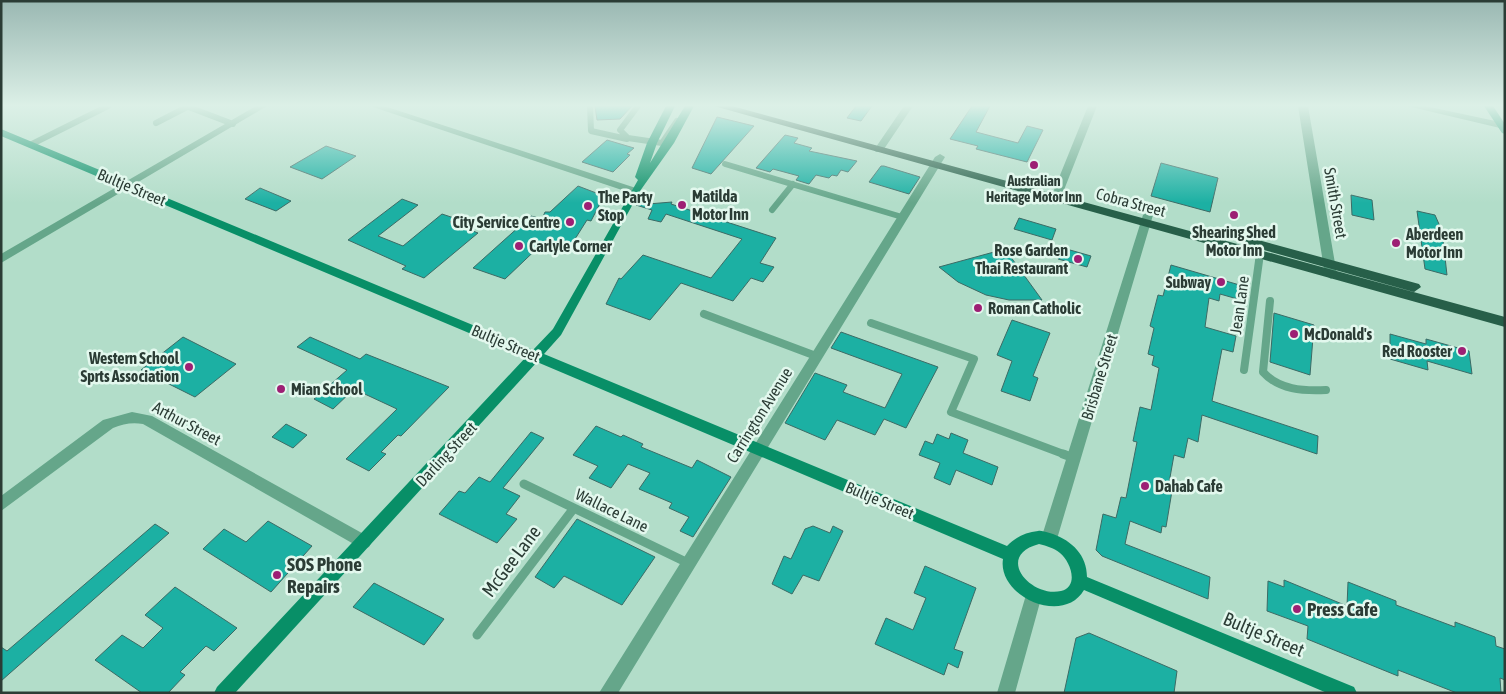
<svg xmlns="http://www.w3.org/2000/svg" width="1506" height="694" viewBox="0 0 1506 694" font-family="'Asap Condensed',sans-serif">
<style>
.building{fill:#1cb0a3;stroke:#3c6b65}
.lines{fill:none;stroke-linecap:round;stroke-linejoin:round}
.lane-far2{stroke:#65a68a;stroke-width:6}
.lane-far1{stroke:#65a68a;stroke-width:8}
.lane{stroke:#65a68a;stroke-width:9}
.street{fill:#65a68a;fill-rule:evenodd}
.secondary{fill:#088f67;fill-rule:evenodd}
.highway{fill:#275f49;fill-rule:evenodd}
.poi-dot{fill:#9d1f74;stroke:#e3f8ee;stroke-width:2}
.labels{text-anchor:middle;stroke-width:5;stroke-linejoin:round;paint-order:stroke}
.far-poi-label{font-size:14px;font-weight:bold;fill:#2b3c35;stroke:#e3f8ee}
.street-label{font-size:16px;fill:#2b3c35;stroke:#e3f8ee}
.poi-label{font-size:16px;font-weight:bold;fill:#2b3c35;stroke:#e3f8ee;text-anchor:start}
.near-street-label{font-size:19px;fill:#2b3c35;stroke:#e3f8ee}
.near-poi-label{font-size:19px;font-weight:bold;fill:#2b3c35;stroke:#e3f8ee;text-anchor:start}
</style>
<rect width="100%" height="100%" fill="#b2ddc9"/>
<path class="building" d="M595 106H632L620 119 597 120Z
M856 106H872L861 121 847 118Z
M972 106H990L976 132 1018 143 1027 126 1043 130 1027 162 976 149 978 146 950 139Z
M717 117 754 126 711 174 692 168Z
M785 135 798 138 794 143 812 148 809 151 857 161 848 172 841 170 837 176 832 175 829 178 816 175 809 184 796 180 799 176 773 169 770 172 756 168Z
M607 140 634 148 627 154 630 155 613 172 582 162Z
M326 146 356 156 322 179 290 167Z
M1161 163 1218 178 1210 212 1151 196Z
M881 166H884L920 177 909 194 869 182Z
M578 186 604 196 591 221 587 220 575 239 579 241 572 251 546 240 505 279 473 268 531 216 542 219 545 212H550Z
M260 188 291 201 276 211 245 199Z
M1351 195 1372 200 1374 220 1352 215Z
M402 199 418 205 378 236 403 246 442 214 454 218 450 222 478 233 424 278 402 269 406 266 348 240Z
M672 202 671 204 776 238 760 263 774 267 763 282 751 278 733 301 681 283 650 320 606 304 619 278 621 279 643 255 711 278 742 239 666 214 661 222 648 219 652 210 636 205Z
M1417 211 1435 215 1442 231 1447 275 1425 269Z
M1019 218 1056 229 1052 240 1014 229Z
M1063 248 1091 256 1087 267 1058 259Z
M1005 249 1042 300H1009L986 295 958 282 939 267Z
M1171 265 1243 286 1241 300 1220 294 1219 301 1209 298 1205 327 1236 336 1233 352 1222 349 1212 401 1318 436 1317 454 1202 415 1198 442 1188 438 1184 458 1174 455 1169 483 1173 485 1166 527 1162 526 1161 533 1130 521 1125 544 1210 577 1208 599 1102 556 1096 550 1103 514 1116 518 1121 497 1126 498 1137 442 1133 441 1140 407 1151 410 1159 368 1152 365 1154 356 1148 354 1154 328 1150 326 1158 295 1163 296Z
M1274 313 1314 325 1310 375 1270 362Z
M1012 320 1050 333 1033 376 1038 378 1030 401 1001 391 1012 361 997 355Z
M841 332 938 367 906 428 884 419 875 435 837 420 825 440 785 423 815 373 847 385 843 392 885 408 902 374 831 348Z
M1390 334 1426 344V339L1469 351 1472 374 1427 361 1428 370 1390 359Z
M183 337 236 364 195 397 141 370Z
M310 337 360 359 366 354 449 387 401 436 398 435 381 452 386 454 369 471 346 459 397 409 354 389 333 409 314 399 347 370 297 347Z
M286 424 307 435 293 448 272 437Z
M596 426 621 437 623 435 643 444 641 447 692 468 697 460 731 477 693 537 680 531 689 517 669 508 672 503 639 489 650 473 628 464 611 488 589 478 598 466 573 455Z
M531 432 544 438 503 488 520 496 506 514 517 519 497 543 439 514 459 491 465 493 479 477 490 482Z
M951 433 968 440 963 453 998 467 992 485 956 470 950 485 934 478 940 463 919 455 925 441 933 444 937 434 949 439Z
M577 519 655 557 622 605 564 576 554 588 535 577Z
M268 521 312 546 271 592 203 549 224 529 246 542Z
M155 524 169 533 1 681V647L7 651Z
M813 526 830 533 833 526 843 531 819 581 803 575 792 594 772 584 784 556 791 559 805 529Z
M925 566 976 588 954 649 963 652 958 668 948 663 944 675 875 644 886 618 913 630 926 598 914 593Z
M1284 580 1347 606 1348 582 1396 601V605L1455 627V622L1495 637 1496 646 1505 649V680L1500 678 1501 693H1457L1398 670V676L1307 639 1308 626 1267 611 1268 581 1284 587Z
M374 583 444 619 424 645 353 607Z
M175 587 237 628 214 651 206 646 180 672 185 675 168 693H142L95 660 122 635 143 648 163 628 145 615Z
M1089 633 1177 671 1174 693H1064L1076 638Z"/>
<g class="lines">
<path class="lane-far2" d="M186 106 233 124
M590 106 591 131 627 139
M638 106 620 130 628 138 662 143 677 121
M156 123 187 107
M32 144 108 106
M725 164 902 217
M772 210 793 184
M1258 262 1260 250"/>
<path class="lane-far1" d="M1270 301 1263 372C1279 390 1303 391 1326 390
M704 314 816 356
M871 323 974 359 951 412 1066 455
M1244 370 1259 261"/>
<path class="lane" d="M1063 454 1074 458
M524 484 688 563
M477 635 574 508"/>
<path class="street" d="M256 106H267L1 263V254Z
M370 106H384L639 189 640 191 639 193H631Z
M904 106H913L882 152H876L874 150Z
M1088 106H1097L1064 190 1066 194 1080 203 1075 206 1057 198 1054 190Z
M1298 106H1308L1337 275 1331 279 1325 275Z
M1407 106H1425L1500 122 1505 125 1500 128Z
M940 154 945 157 618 693H599L935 157Z
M1148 212 1153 215 1057 539 1054 544 1049 546 1044 544 1041 539 1143 215Z
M132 412 152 416 369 537 372 542 369 547 364 549 359 547 143 424C132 422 123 424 113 428L1 511V496L103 420Z
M1034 587 1040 590 1042 595 1015 693H997L1026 595 1028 590Z"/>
<path class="secondary" d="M666 106H675L657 143 650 163 685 106H694L674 143 640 191 561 335 544 354 1007 546C1015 538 1025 532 1038 531 1042 530 1048 533 1053 534 1072 541 1087 555 1087 577L1354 687 1357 693H1327L1084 590C1063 626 997 596 1003 559L537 362 235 693H214L217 687 526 357 1 136V129L533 350 553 329 638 180 635 177 647 143ZM1039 544C1047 546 1054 548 1060 553 1070 561 1080 586 1061 591 1031 598 994 556 1039 544Z
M1484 106H1493L1505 124V134L1502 133Z"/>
<path class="highway" d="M714 106H732L1505 317V327Z
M1251 238 1419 284 1421 287 1414 292 1246 245 1244 242 1246 239Z"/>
</g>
<linearGradient id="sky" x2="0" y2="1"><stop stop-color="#9ab8b2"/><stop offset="0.52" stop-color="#dcf0e7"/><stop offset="1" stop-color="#dcf0e7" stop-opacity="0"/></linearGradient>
<rect width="1506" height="203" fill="url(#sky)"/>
<g class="poi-dot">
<circle cx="1034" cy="165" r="5"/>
<circle cx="682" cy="205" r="5"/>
<circle cx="588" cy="206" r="5"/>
<circle cx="1234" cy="215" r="5"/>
<circle cx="570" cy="222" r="5"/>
<circle cx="1396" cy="243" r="5"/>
<circle cx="519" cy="246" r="5"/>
<circle cx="1078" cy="259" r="5"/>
<circle cx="1221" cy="282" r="5"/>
<circle cx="978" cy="308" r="5"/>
<circle cx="1294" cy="334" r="5"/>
<circle cx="1462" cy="351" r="5"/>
<circle cx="189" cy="367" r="5"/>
<circle cx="281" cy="389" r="5"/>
<circle cx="1145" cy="486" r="5"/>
<circle cx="277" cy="575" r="5"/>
<circle cx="1297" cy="609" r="5"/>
</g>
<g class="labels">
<g class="far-poi-label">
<text x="1034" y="186">Australian<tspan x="1034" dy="16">Heritage Motor Inn</tspan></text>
</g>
<g class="street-label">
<text transform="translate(132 187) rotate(23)" y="6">Bultje Street</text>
<text transform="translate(1131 202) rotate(15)" y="6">Cobra Street</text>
<text transform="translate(1336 203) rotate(80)" y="6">Smith Street</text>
<text transform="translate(1239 305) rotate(-82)" y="6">Jean Lane</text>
<text transform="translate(506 343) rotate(23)" y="6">Bultje Street</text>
<text transform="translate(1099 377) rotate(-73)" y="6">Brisbane Street</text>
<text transform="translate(759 415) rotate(-58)" y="6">Carrington Avenue</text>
<text transform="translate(187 423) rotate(28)" y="6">Arthur Street</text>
<text transform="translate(446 454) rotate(-47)" y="6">Darling Street</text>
<text transform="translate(880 500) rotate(23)" y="6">Bultje Street</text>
<text transform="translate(612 510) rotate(26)" y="6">Wallace Lane</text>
</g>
<g class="poi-label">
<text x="692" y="202">Matilda<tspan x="692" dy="18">Motor Inn</tspan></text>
<text x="598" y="203">The Party<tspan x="598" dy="18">Stop</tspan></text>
<text x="560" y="228" text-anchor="end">City Service Centre</text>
<text x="1234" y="238" text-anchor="middle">Shearing Shed<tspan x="1234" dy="18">Motor Inn</tspan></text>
<text x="1406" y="240">Aberdeen<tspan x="1406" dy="18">Motor Inn</tspan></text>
<text x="529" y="252">Carlyle Corner</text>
<text x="1068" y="256" text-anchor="end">Rose Garden<tspan x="1068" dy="18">Thai Restaurant</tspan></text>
<text x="1211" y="288" text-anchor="end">Subway</text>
<text x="988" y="314">Roman Catholic</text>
<text x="1304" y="340">McDonald's</text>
<text x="1452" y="357" text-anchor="end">Red Rooster</text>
<text x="179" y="364" text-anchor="end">Western School<tspan x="179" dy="18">Sprts Association</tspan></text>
<text x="291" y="395">Mian School</text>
<text x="1155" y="492">Dahab Cafe</text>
</g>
<g class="near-street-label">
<text transform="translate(511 561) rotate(-53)" y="7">McGee Lane</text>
<text transform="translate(1264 634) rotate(23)" y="7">Bultje Street</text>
</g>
<g class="near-poi-label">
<text x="287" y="571">SOS Phone<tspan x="287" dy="22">Repairs</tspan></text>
<text x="1307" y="616">Press Cafe</text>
</g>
</g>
<rect width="1506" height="694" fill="none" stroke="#2b3c35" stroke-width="5"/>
</svg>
